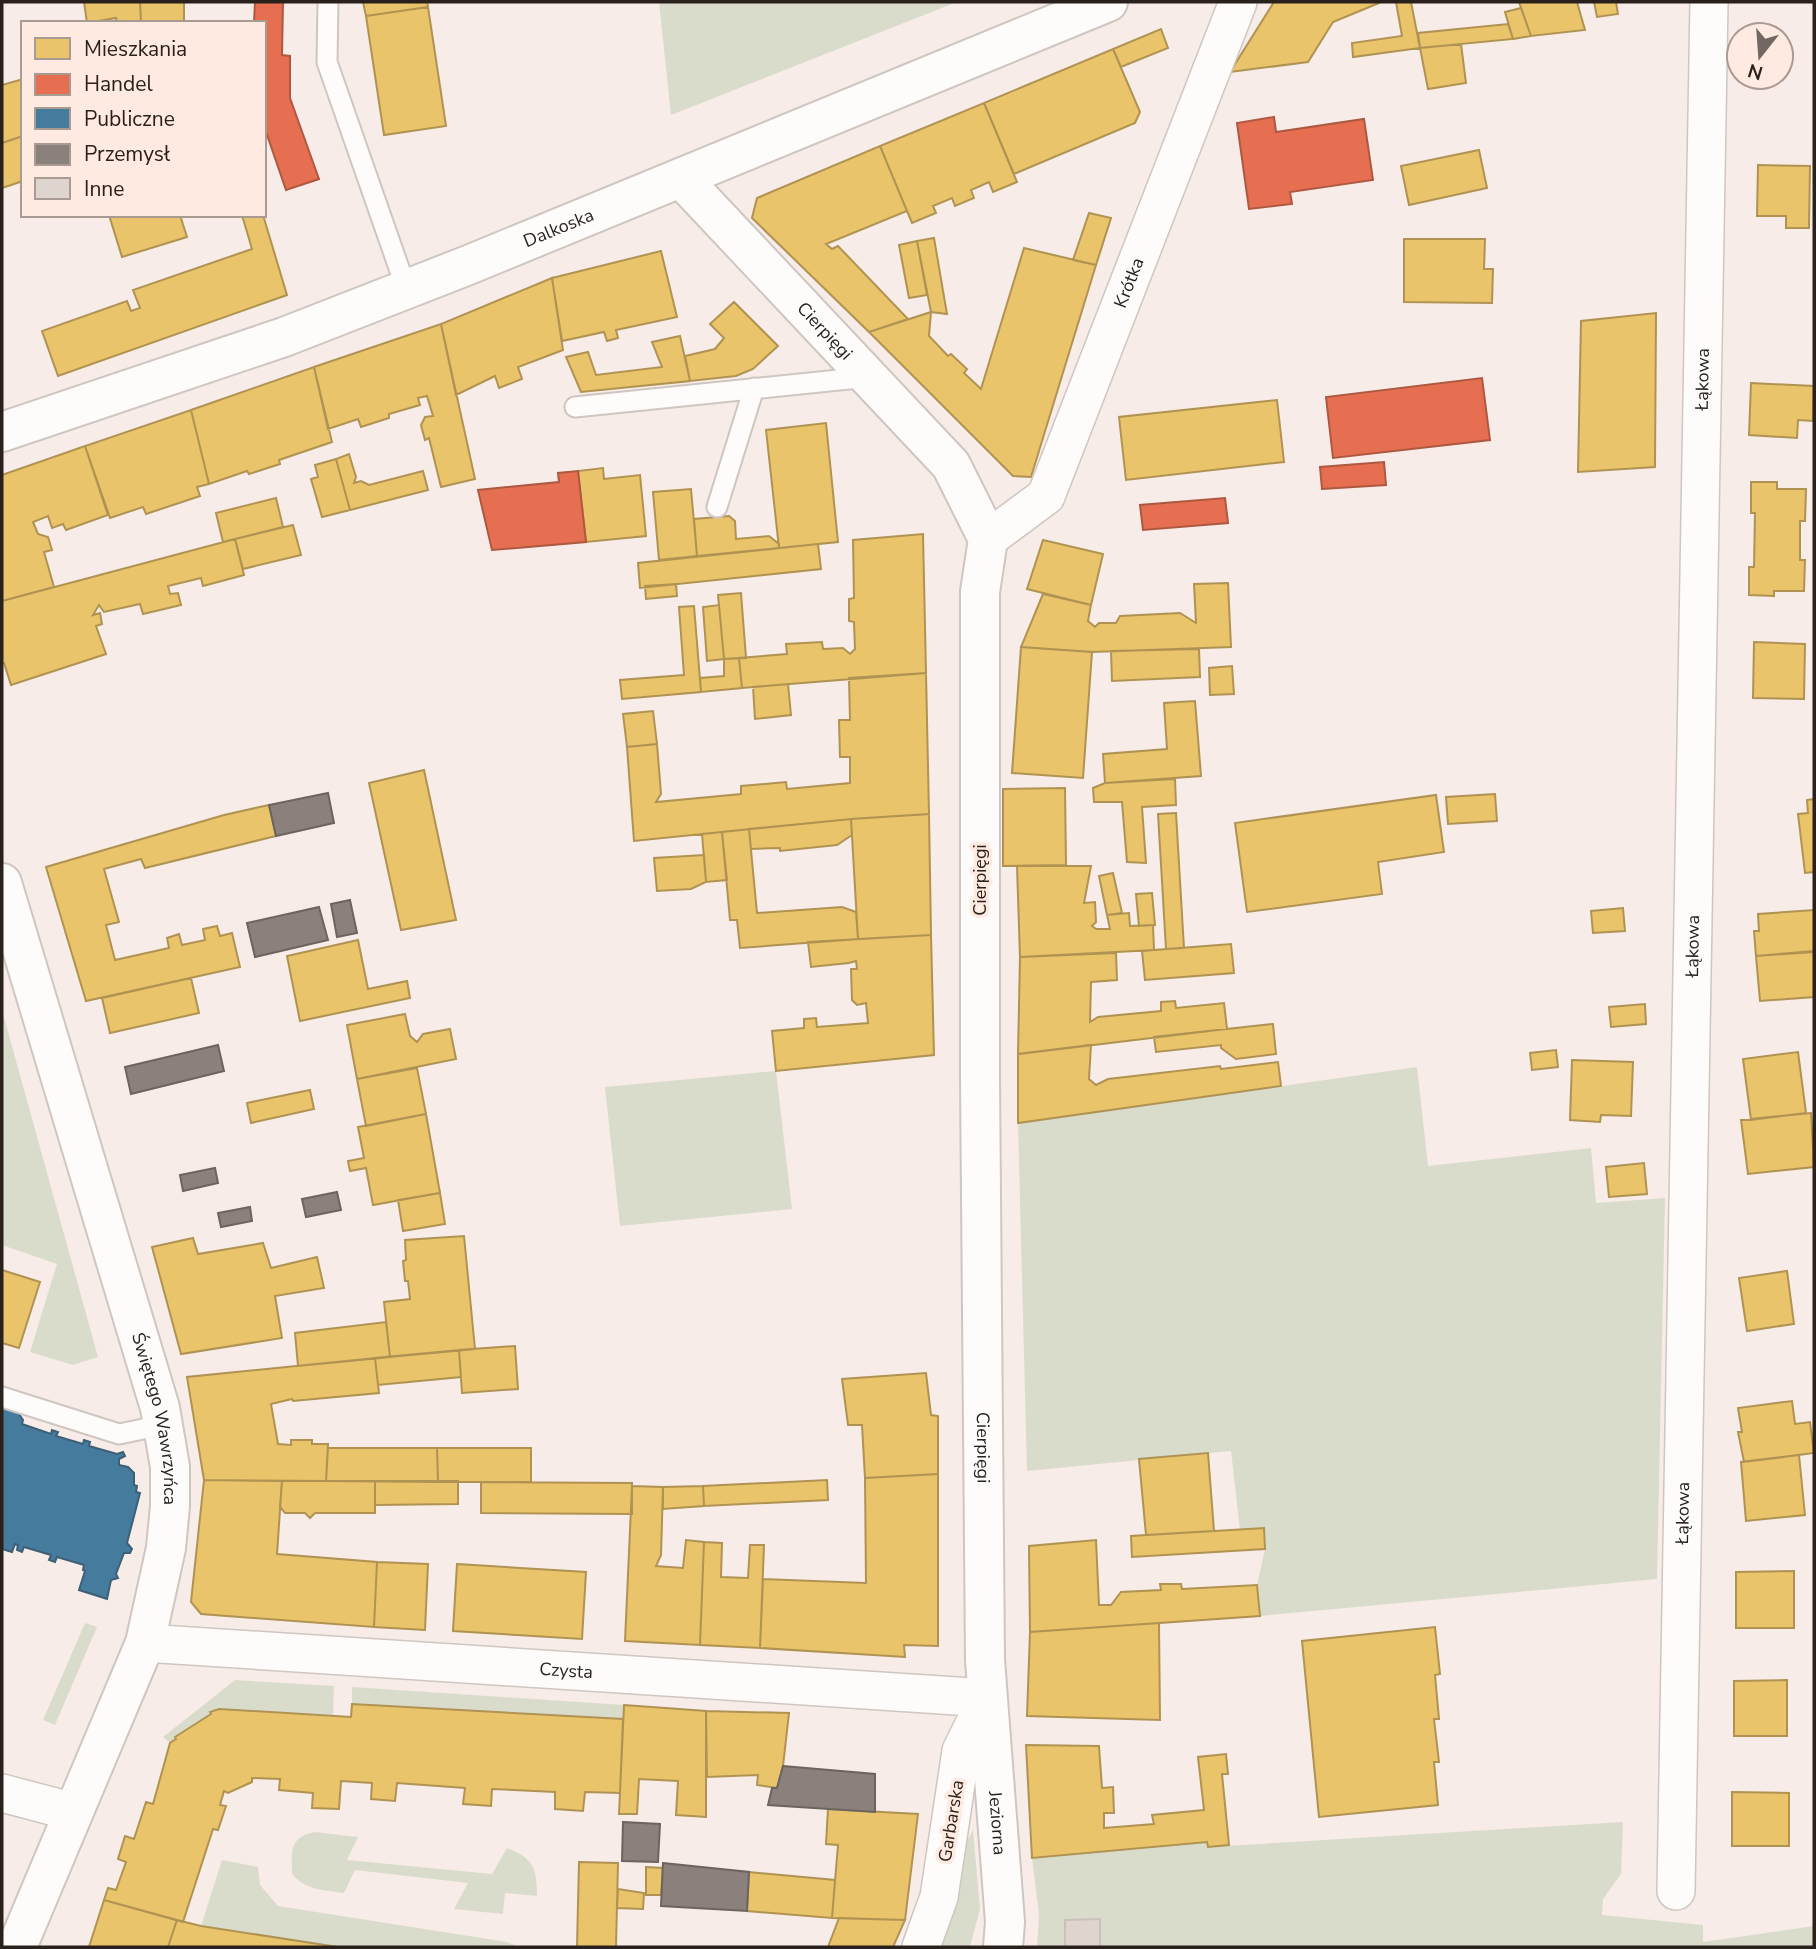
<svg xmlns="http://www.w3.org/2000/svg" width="1816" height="1949" viewBox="0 0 1816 1949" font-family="'Nunito Sans',sans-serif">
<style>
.green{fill:#dadccb}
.homes{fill:#e9c46a;stroke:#b09353;stroke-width:2}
.shops{fill:#e76f51;stroke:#ae5841;stroke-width:2}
.public{fill:#457b9d;stroke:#3d6076;stroke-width:2}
.industry{fill:#8a817c;stroke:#6d645f;stroke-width:2}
.building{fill:#ded5cf;stroke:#cac1bc;stroke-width:2}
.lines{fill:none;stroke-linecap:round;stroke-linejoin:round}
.service-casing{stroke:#cfc6c1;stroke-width:23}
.minor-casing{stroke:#cfc6c1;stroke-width:40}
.tertiary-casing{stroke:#cfc6c1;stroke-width:42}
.service{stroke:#fefcfb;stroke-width:19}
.minor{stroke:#fefcfb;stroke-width:37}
.tertiary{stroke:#fefcfb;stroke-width:38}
.labels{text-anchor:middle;stroke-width:7;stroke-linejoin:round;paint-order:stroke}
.street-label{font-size:18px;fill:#2a211c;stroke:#feeae0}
</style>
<rect width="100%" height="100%" fill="#f7ece7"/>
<path class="green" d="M659 2H957L671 115Z
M2 1010 98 1357 73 1365 30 1352 57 1264 2 1245Z
M1417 1067 1428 1166 1591 1148 1596 1203 1665 1198 1657 1579 1260 1616 1257 1585 1265 1549 1240 1530 1231 1451 1027 1471 1018 1123Z
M776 1071 792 1209 620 1226 605 1087Z
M85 1623 97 1627 55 1725 43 1720Z
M235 1680 334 1686 333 1716 219 1709 210 1711 211 1714 175 1737 176 1739 170 1743 163 1737Z
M352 1687 624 1705 623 1719 352 1704Z
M1623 1822 1621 1874 1603 1899 1602 1915 1703 1925V1942L1814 1926V1947H1037L1039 1915 1032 1858 1207 1842 1208 1847Z
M973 1830 980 1909 970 1947H936L957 1899 966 1843Z
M314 1832 358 1837 347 1860 492 1874 507 1848C534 1858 537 1869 537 1896L505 1893 503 1914 454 1909 468 1883 355 1870 344 1893C324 1890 305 1890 292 1874 292 1852 288 1838 314 1832Z
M222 1860 258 1867 260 1885 278 1906 507 1942 520 1947H338L201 1926Z"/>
<path class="homes" d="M84 2H140L141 23H117L116 18 87 23Z
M140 2H184V23H141Z
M363 2H427L428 7 366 16Z
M1274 2H1379V3L1333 22 1308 62 1230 72Z
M1396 2H1411L1420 48 1353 57 1352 43 1402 36Z
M1519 2H1577L1585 30 1531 36Z
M1594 2H1616L1618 14 1597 17Z
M428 7 446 126 384 135 366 16Z
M1521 8 1531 36 1513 39 1505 12Z
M1508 24 1513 39 1420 48 1418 33Z
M1161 29 1168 48 1121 67 1113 49Z
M1461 44 1466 83 1428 89 1420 48Z
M1113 49 1140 112 1135 123 1014 174 984 103Z
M23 79V136L2 143V85Z
M984 103 1017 182 993 192 989 182 971 190 974 198 955 206 952 198 933 206 936 213 912 223 880 146Z
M23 136V181L2 188V143Z
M880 146 907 211 826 244 832 249 838 246 908 319 869 332 752 218 757 198Z
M1479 150 1487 188 1409 205 1401 166Z
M1758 165 1810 166 1809 228H1786V216H1757Z
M1089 213 1111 218 1096 265 1073 260Z
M109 215H180L187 237 122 257Z
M242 215H263L287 295 58 376 42 331 127 301 131 311 140 308 133 290 252 249Z
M934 238 947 314 931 312 917 241Z
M1404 239H1485L1484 269H1493L1492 303 1404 302Z
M917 241 927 295 909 298 899 245Z
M1024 248 1096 265 1031 477 1013 476 869 332 931 312 929 336 948 356 951 354 967 369 964 373 981 389Z
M661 251 677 317 616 330 618 338 607 341 604 332 562 341 552 278Z
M552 278 563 350 518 367 522 379 499 388 495 376 456 395 441 324Z
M734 302 778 346 753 369 736 376 690 381 685 356 715 349 724 338 710 324Z
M1656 313 1655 467 1578 472 1581 321Z
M441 324 475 479 441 487 429 438 425 440 421 425 425 417 433 416 427 396 418 398 420 405 389 414V418L361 427 358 419 328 429 314 367Z
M680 336 690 381 581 392 566 357 588 352 596 375 662 367 652 342Z
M314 367 332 442 279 460 280 464 249 474 247 471 209 484 191 410Z
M1751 383 1814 386 1813 421 1798 420 1797 438 1749 435Z
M1277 400 1284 462 1126 480 1119 417Z
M191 410 209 484 197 487 200 496 146 514 143 507 110 518 85 446Z
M826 423 838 542 779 548 766 430Z
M85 446 108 515 66 530 63 524 52 528 48 516 33 522 38 534 48 537 52 550 44 552 54 587 2 601V475Z
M349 454 356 477 354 483 361 481 369 485 423 471 428 490 350 510 336 459Z
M336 459 350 510 322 517 311 479 318 477 315 465Z
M603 468 604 479 640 475 646 536 586 542 578 471Z
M1751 482H1777V489H1806L1805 521H1800V560H1805L1804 591H1774V596L1749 595V567H1754L1755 513H1751Z
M691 489 697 556 659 560 653 492Z
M276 498 283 527 223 542 216 513Z
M729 516 735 521 736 539 769 536 779 544V548L697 556 694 519Z
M293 525 301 555 243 569 235 539Z
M923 534 926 673 742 688 739 658 787 654 786 644 822 642 823 649 843 648 850 654 855 649 854 622 849 621V599L854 598 853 540Z
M235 539 244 575 203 586 201 578 168 586 170 594 178 593 181 605 143 614 140 604 104 612 99 605 93 615 100 613 102 624 96 626 106 654 11 685 4 663H2V601Z
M1043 540 1103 554 1091 605 1027 589Z
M818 544 821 569 640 588 638 563Z
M1228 583 1231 647 1092 652 1021 647 1043 594 1091 605 1088 621 1095 627 1099 623H1116L1120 616 1180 613 1196 623 1194 584Z
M676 584 677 596 646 599 645 586Z
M741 593 746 658 724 659 718 595Z
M719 605 724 659 707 661 703 607Z
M694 606 701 692 622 699 620 680 684 675 679 607Z
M1754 642 1805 644 1804 699 1753 698Z
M1021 647 1092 652 1083 778 1012 773Z
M1199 649 1200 677 1112 681 1111 651Z
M739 658 742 688 701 692 700 678 724 676V659Z
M1232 666 1234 694 1210 695 1209 668Z
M926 673 929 814 851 819 634 841 627 747 657 744 661 794 656 802 741 794V786L786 782 787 789 850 783V757H840L839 720H850L849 678Z
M788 684 791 715 755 719 753 687Z
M1195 701 1201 776 1105 783 1103 754 1167 749 1164 703Z
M653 711 657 744 627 747 623 714Z
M424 770 456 920 401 930 369 783Z
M1175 779 1176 805 1142 807 1146 863 1127 862 1122 802H1094L1093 788 1105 783Z
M1065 788 1066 865 1003 866V789Z
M1495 794 1497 821 1448 824 1446 797Z
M1436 795 1444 852 1378 862 1382 894 1247 912 1235 823Z
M1814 799V872L1805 873 1798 814 1808 813 1807 800Z
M269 805 276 836 145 868 141 859 104 869 119 922 106 925 115 960 169 948 167 938 179 934 182 945 205 940 203 929 217 926 220 936 232 933 240 967 86 1001 46 867 224 815Z
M1176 813 1184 948 1166 949 1158 814Z
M929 814 931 935 858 939 851 819Z
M851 819 852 835 837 845 780 851V848L751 849 749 829Z
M749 829 757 913 842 907 856 912 858 939 740 948 737 920H730L722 832Z
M722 832 727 880 706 882 702 834Z
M704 855 706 882 691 889 657 891 654 858Z
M1017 866H1091L1084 903 1095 902 1096 922 1092 926 1096 929H1110L1107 915 1129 913 1130 926 1153 925 1154 950 1020 957Z
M1113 873 1122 913 1107 915 1099 876Z
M1152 893 1155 925 1139 926 1136 894Z
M1623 908 1625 931 1593 933 1591 911Z
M1814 910V951L1756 956 1754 931H1759L1758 914Z
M931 935 934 1055 776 1071 772 1031 804 1028V1019L816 1018 817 1027 868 1023 866 1003 857 1005 852 1000 851 969H857L856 961 849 963 811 967 808 942Z
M358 940 368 989 407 981 410 998 300 1021 287 956Z
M1231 944 1234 973 1145 980 1142 951Z
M1814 952V997L1760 1001 1756 956Z
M1116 953 1117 980 1091 982 1090 1022 1098 1017 1161 1011V1002L1175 1001 1176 1008 1224 1003 1227 1029 1018 1054 1020 957Z
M191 978 199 1013 110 1033 102 998Z
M1645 1004 1646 1024 1611 1027 1609 1007Z
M405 1014 410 1036 417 1042 423 1034 450 1029 456 1059 357 1079 347 1025Z
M1273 1024 1276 1054 1236 1059 1221 1048V1045L1156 1052 1154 1037Z
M1091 1045 1089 1079 1096 1085 1108 1079 1220 1066 1221 1069 1278 1062 1281 1086 1018 1123V1054Z
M1556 1050 1558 1067 1532 1070 1530 1053Z
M1798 1052 1806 1113 1751 1120 1743 1059Z
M1572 1060 1633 1062 1631 1116 1601 1115 1600 1122 1570 1120Z
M417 1068 426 1114 366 1126 357 1079Z
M310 1090 314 1109 251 1123 247 1103Z
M1811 1113 1814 1167 1748 1174 1741 1120Z
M426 1114 440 1193 373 1205 366 1168 350 1171 348 1161 364 1158 358 1127Z
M1644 1163 1647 1194 1609 1197 1606 1167Z
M440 1193 445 1224 403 1231 398 1200Z
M464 1236 475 1349 390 1357 384 1302 410 1299 408 1281H405L403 1261 406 1260 405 1240Z
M193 1238 198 1254 263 1243 271 1268 317 1257 324 1288 275 1296 282 1338 181 1354 152 1247Z
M2 1270 40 1282 19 1348 2 1343Z
M1787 1271 1794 1324 1747 1331 1739 1278Z
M386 1322 390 1357 298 1366 295 1333Z
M515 1346 518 1389 462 1393 459 1350Z
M459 1350 461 1377 378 1385 375 1358Z
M375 1358 379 1393 293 1401 292 1399 271 1404 278 1444 291 1445V1440H312V1444H328L326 1481 204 1480 187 1377Z
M926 1373 931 1415 938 1416V1474L865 1478 862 1425H848L842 1379Z
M1792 1401 1795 1424 1810 1422 1814 1453 1744 1462 1738 1432H1742L1738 1408Z
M328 1448H437L438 1482 326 1481Z
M437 1448H531V1482H438Z
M1208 1453 1214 1531 1146 1535 1139 1459Z
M1799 1455 1805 1515 1746 1521 1741 1462Z
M938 1474V1646L904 1645 905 1657 760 1648 763 1579 866 1583 865 1478Z
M204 1480 282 1481 277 1554 377 1562 374 1627 201 1614 191 1602Z
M827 1480 828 1500 704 1506 703 1486Z
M282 1481H375V1513H315L310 1518 305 1513H285L280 1507Z
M375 1481H458V1504L375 1505Z
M481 1482 632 1483V1514L481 1513Z
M632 1486 663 1487 661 1555 656 1566 683 1568 686 1540 704 1542 700 1645 625 1641Z
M703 1486 704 1506 663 1509V1487Z
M1264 1528 1265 1549 1132 1557 1131 1536Z
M1096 1540 1099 1605H1111L1121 1592 1161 1590 1160 1584H1181L1182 1589 1257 1585 1260 1616 1030 1632 1029 1546Z
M704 1542 722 1543 721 1577 748 1578 750 1545H764L760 1648 700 1645Z
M377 1562 428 1564 425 1630 374 1627Z
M457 1564 586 1572 582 1639 453 1631Z
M1794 1571V1628H1736V1572Z
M1159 1623 1160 1720 1027 1716 1030 1632Z
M1435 1627 1440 1674 1435 1675 1439 1719H1434L1439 1762H1434L1438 1805 1319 1817 1302 1641Z
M1787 1680V1736H1734V1681Z
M352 1704 623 1719 620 1793 585 1792 583 1811 555 1809V1792L492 1789 491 1806 463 1804 465 1788 397 1783 395 1801 371 1799 372 1783 341 1781 339 1809 312 1808 313 1793 279 1790 280 1779 252 1778V1782L228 1793 224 1791 220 1805 226 1806 218 1830 213 1829 183 1922 104 1900 108 1888 116 1890 126 1862 118 1859 125 1836 134 1839 146 1802 153 1804 170 1743 176 1739 175 1737 211 1714 210 1712 219 1709 351 1717Z
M624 1705 706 1711V1817L676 1815 678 1781 639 1779 637 1814H619Z
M706 1711 789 1713 783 1766 777 1788 757 1785 758 1775 707 1777Z
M1026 1745 1099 1746 1102 1788 1113 1787 1114 1813H1104V1828L1154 1824 1152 1815 1204 1810 1198 1757 1226 1754 1228 1774H1222L1229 1845 1208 1847 1207 1842 1032 1858Z
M1732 1792 1789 1793V1846H1732Z
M828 1809 918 1814 905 1920 832 1918 838 1845 826 1844Z
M579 1862 618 1863 616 1947H577Z
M646 1867 663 1868 661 1895H646Z
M749 1872 835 1880 832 1918 747 1911Z
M618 1889 644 1893 643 1909 617 1908Z
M104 1900 177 1920 168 1947H89Z
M839 1918 905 1920 893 1947H828Z
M177 1920 201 1926 338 1947H168Z"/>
<path class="shops" d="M255 2H283L282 55 290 56V98L319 179 286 190 264 126V23H254Z
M1274 117 1276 132 1364 119 1373 180 1290 192 1292 204 1249 209 1237 123Z
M1482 378 1490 440 1333 458 1326 397Z
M1384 462 1386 485 1322 489 1320 467Z
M578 471 586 542 492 550 478 490 559 482 558 473Z
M1225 498 1228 523 1143 530 1140 505Z"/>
<path class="public" d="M2 1404 14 1407 23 1420 22 1424 51 1434 52 1430 58 1432 56 1436 83 1444 84 1440 90 1442 89 1446 117 1454 123 1452 125 1456 119 1459V1465L128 1467 134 1473V1485L137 1486 136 1492 140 1493 127 1543 132 1549 130 1553H124L116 1574 118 1578 111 1580 107 1599 79 1590 85 1571 83 1570 84 1565 57 1557 55 1562 49 1560 51 1555 24 1547 22 1552 17 1550 18 1545 15 1544 12 1552 2 1549Z"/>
<path class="industry" d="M328 793 334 823 276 836 269 805Z
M350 900 357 933 337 937 331 904Z
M319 907 328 940 255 957 247 923Z
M218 1045 224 1071 131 1094 125 1067Z
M215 1168 218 1183 183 1191 180 1175Z
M337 1192 341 1210 306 1217 302 1199Z
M250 1207 252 1221 221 1227 218 1213Z
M783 1766 875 1774V1812L768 1805 772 1788H777Z
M623 1822 660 1824 658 1862 622 1861Z
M663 1863 749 1872 747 1911 661 1906Z"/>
<path class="building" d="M1100 1919V1947H1065V1920Z"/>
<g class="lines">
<defs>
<path id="service" d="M328 2 327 62 406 288
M575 407 868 377
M717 507 754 388
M2 1397 119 1434 163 1425"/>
<g id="minor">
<path id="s1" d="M988 539 1046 496 1238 2"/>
<path id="s2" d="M145 1643 987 1698 961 1751 939 1897 921 1947"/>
<path d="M2 1793 74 1812"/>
<path id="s3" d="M1676 1891 1709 2"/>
</g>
<g id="tertiary">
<path id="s4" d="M681 178 951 465 988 539 980 592V1079L985 1660 1005 1922 1003 1947"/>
<path id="s5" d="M2 432 284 337 466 266 1108 2"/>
<path id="s6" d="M2 883 160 1408 170 1467V1506L166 1548 145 1643 17 1947"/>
</g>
</defs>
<use href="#service" class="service-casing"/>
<use href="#minor" class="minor-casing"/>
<use href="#tertiary" class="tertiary-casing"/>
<use href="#service" class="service"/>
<use href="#minor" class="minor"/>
<use href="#tertiary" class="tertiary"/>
</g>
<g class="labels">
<g class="street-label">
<text dy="6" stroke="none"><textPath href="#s5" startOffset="593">Dalkoska</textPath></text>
<text dy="6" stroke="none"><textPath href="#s1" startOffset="301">Krótka</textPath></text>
<text dy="6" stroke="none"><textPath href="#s4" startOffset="210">Cierpięgi</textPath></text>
<text dy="6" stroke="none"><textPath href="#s3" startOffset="1512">Łąkowa</textPath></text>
<text transform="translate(980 880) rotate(-90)" y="6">Cierpięgi</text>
<text dy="6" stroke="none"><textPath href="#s3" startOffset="945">Łąkowa</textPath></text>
<text dy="6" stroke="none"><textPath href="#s6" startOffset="558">Świętego Wawrzyńca</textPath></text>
<text dy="6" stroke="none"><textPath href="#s4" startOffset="1386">Cierpięgi</textPath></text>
<text dy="6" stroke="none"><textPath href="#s3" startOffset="378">Łąkowa</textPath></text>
<text dy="6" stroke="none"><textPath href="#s2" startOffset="422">Czysta</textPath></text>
<text transform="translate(951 1821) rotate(-81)" y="6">Garbarska</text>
<text dy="6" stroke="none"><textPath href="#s4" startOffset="1762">Jeziorna</textPath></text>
</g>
</g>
<rect width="1816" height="1949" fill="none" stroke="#2a211c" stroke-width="7"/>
<rect x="21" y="21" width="245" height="196" fill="#feeae0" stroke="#a99a92" stroke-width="2"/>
<rect x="35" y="38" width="35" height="21" fill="#e9c46a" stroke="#a99a92" stroke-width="2"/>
<text x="84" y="56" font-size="21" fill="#2a211c">Mieszkania</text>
<rect x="35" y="74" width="35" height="21" fill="#e76f51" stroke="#a99a92" stroke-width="2"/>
<text x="84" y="91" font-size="21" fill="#2a211c">Handel</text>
<rect x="35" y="108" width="35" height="21" fill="#457b9d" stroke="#a99a92" stroke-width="2"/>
<text x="84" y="126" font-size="21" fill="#2a211c">Publiczne</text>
<rect x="35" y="144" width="35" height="21" fill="#8a817c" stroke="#a99a92" stroke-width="2"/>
<text x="84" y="161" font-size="21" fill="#2a211c">Przemysł</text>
<rect x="35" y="178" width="35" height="21" fill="#ded5cf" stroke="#a99a92" stroke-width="2"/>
<text x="84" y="196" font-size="21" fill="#2a211c">Inne</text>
<g transform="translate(1760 56) rotate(197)"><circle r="33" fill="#feeae0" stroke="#a99a92" stroke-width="2"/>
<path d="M0-5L12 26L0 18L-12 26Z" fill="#726863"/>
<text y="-10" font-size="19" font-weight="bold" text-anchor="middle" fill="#2a211c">N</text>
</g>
</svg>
